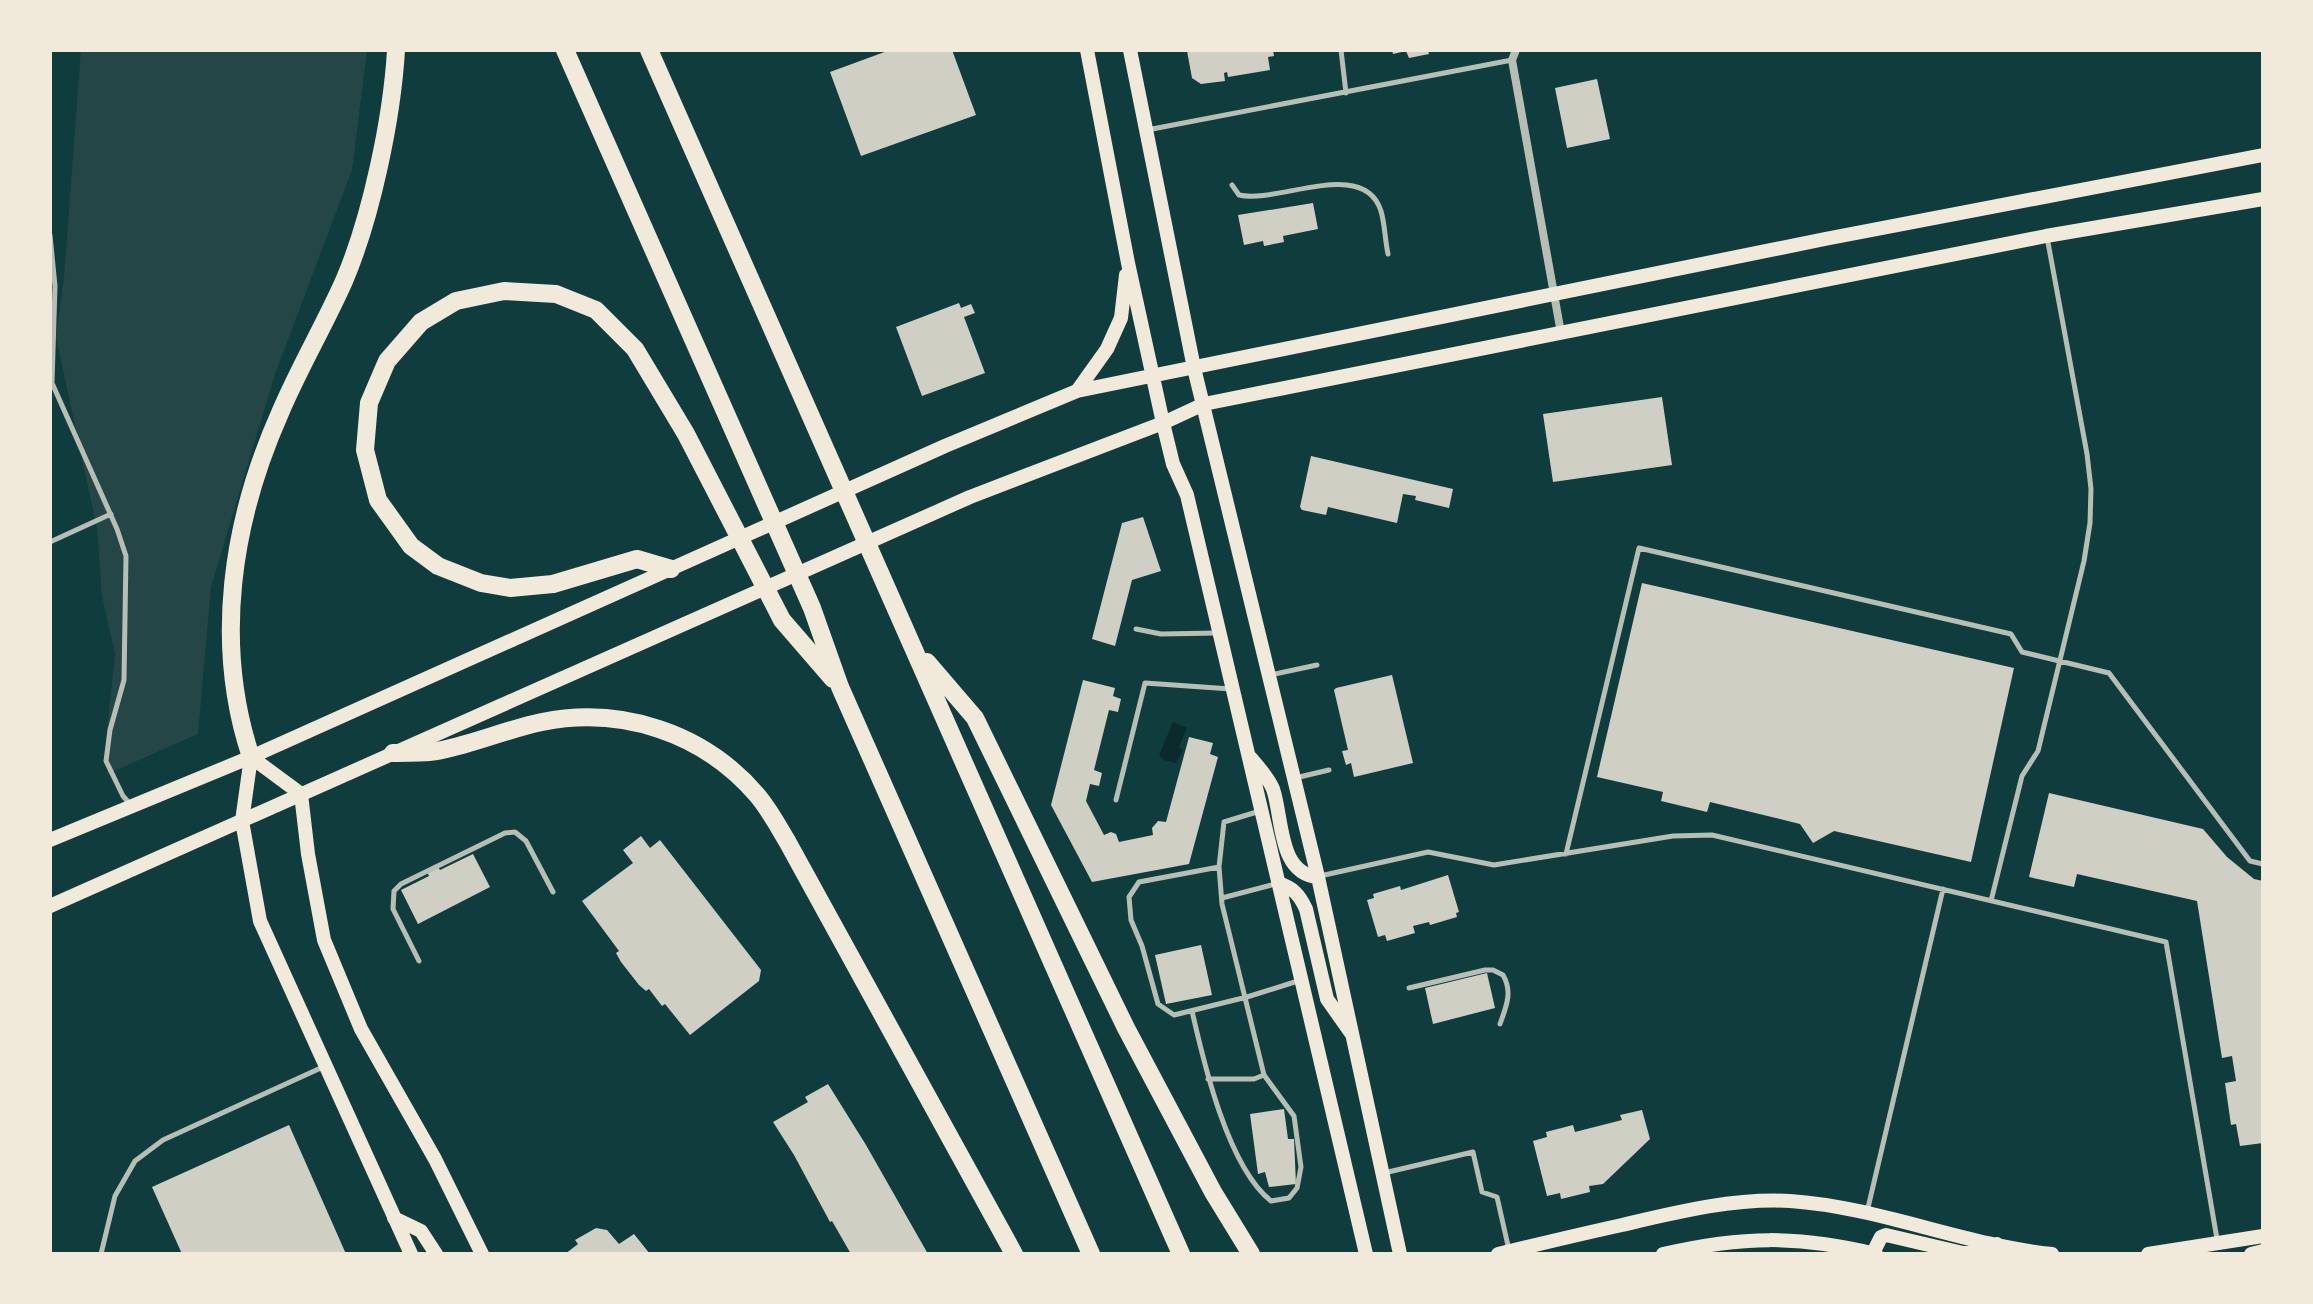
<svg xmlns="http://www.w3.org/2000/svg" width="2313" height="1304" viewBox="0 0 2313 1304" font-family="Jost,sans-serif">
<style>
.green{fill:#244646}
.water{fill:#0a2a2b}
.building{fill:#cfcfc3}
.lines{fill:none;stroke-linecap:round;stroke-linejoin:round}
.service{stroke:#b8beb3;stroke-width:5}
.minor{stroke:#b8beb3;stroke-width:8}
.secondary{stroke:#f1e9da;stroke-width:14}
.motorway{stroke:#f1e9da;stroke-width:18}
</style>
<rect width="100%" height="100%" fill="#0f3d3e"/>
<path class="green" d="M81 50H367L352 170 275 374 211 587 198 734 107 774 106 740 115 654 102 596 97 528 56 337 64 277Z"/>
<path class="water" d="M1173 722 1187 728 1179 747 1183 750 1176 763 1164 760 1159 755Z"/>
<path class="building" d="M890 50H952L976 115 861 156 830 72Z
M1195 50H1273L1274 56 1268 57 1270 70 1228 77 1227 72 1224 73 1225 81 1201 84 1192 78 1187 51Z
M1392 50H1428L1429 54 1409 58 1406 51 1393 54Z
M1597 79 1610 139 1567 148 1555 88Z
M1313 203 1318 229 1283 236 1284 242 1264 246 1263 241 1244 245 1238 215Z
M959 303 961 308 971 304 975 313 964 317 985 373 922 396 896 327Z
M1662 397 1672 465 1553 482 1543 414Z
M1311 456 1453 489 1449 508 1415 500 1416 496 1403 494 1397 523 1328 507 1326 515 1302 510 1300 507Z
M1143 517 1161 571 1132 580 1115 646 1092 639 1122 523Z
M1642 583 2014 668 1971 862 1834 831 1813 843 1800 824 1710 802 1707 812 1661 801 1663 792 1597 777Z
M1392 675 1413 763 1354 777 1351 763 1346 765 1342 751 1348 750 1334 690 1336 688Z
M1083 680 1115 688 1113 696 1121 699 1118 712 1109 710 1094 770 1102 773 1099 786 1090 784 1086 801 1104 835 1111 832 1116 834 1119 842 1153 835 1152 828 1158 821 1166 822 1189 737 1213 743 1210 754 1218 757 1189 864 1092 882 1051 805Z
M2049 793 2203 829 2227 857 2254 879 2263 881V1143L2240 1146 2236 1124 2231 1125 2225 1083 2236 1081 2232 1056 2222 1058 2197 901 2077 874 2074 887 2029 877Z
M641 836 650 848 660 840 761 970 759 981 690 1035 665 1004 662 1006 649 989 646 991 639 985 621 962 616 953 619 951 582 901 633 863 623 850Z
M473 854 490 887 418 924 401 890 429 876 427 872 438 867 440 870Z
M1448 875 1459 912 1456 913 1457 917 1430 925 1429 922 1413 926 1415 933 1387 941 1385 935 1378 937 1367 900 1374 898 1373 894 1400 886 1401 890Z
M1201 945 1212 995 1166 1004 1155 955Z
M1487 973 1495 1008 1433 1024 1425 988Z
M828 1084 866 1145 928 1254H851L832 1221 830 1222 794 1155 773 1122 808 1102 805 1097Z
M1284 1109 1288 1139H1294L1296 1184 1269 1187 1265 1172 1258 1174 1250 1114Z
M1642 1110 1650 1139 1603 1184 1589 1186 1590 1192 1561 1199 1560 1193 1547 1196 1533 1141 1547 1137 1546 1132 1573 1125 1575 1132 1622 1120 1620 1115Z
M289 1125 346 1254H182L152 1187Z
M596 1228 607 1230 619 1244 634 1234 650 1254H565L578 1244 575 1240Z"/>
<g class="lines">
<path class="service" d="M1341 50 1346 93
M1147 130 1512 60
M1232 185 1239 195C1278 204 1364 157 1381 211 1385 225 1385 240 1388 254
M50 235 55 286 52 383 117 529 126 556 124 680 110 730 106 761 123 796 131 805
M50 542 111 514
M1136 629 1161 634 1218 633
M1270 675 1317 665
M1295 778 1329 770
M1116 800 1145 683 1231 689
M1566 854 1639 548 2011 634 2022 652 2109 673 2250 861 2263 864
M1219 867 1139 882 1129 897 1131 920 1142 946 1158 1004 1174 1015 1247 997 1301 980
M1320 876 1428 852 1494 865 1673 836 1712 835 2166 942 2217 1239
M1222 898 1275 884
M1991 901 2022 776 2038 751 2084 561 2090 523 2091 489 2087 454 2047 237
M419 961 393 909 394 891 401 884 505 833 515 832 526 841 553 892
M1409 988 1485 970H1493L1503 975C1513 992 1506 1007 1500 1024
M1192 1011C1204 1064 1228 1167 1271 1201L1289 1198 1297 1188 1301 1167 1294 1116 1264 1075 1222 904 1219 867 1224 822 1260 811
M1208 1079H1254L1264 1075
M1384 1173 1473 1152 1482 1192 1497 1197 1509 1250
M1867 1212 1943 889
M101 1254 115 1196 135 1161 163 1140 323 1067"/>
<path class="minor" d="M1516 50 1512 60 1561 333"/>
<path class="secondary" d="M1087 50 1128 263 1163 423 1173 464 1187 495 1366 1254
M1130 50 1194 368 1318 877 1400 1254
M1077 391 1107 349 1121 318 1126 275
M251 757 301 794 308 854 324 940 361 1029 435 1159 482 1254
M251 757 242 821 260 921 411 1254
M1251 758C1259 768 1268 777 1273 789 1283 818 1278 874 1318 877
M50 840 251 757 945 446 1077 391 1825 239 2263 155
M1278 883C1293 888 1299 894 1306 909L1327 999 1351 1033
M50 906 970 497 1163 423 1204 404 2046 236 2263 199
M394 1218 421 1231 436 1254
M1873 1253 1881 1237 1886 1235 1963 1253H1981L1997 1244
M1498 1254C1539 1244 1581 1234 1622 1225 1677 1212 1733 1198 1790 1201 1879 1207 1963 1245 2052 1254
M1663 1254C1741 1236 1798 1235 1876 1254
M2148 1254 2263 1236
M2251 1254 2263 1251"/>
<path class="motorway" d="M565 50 812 608 840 687 1091 1254
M649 50 1181 1254
M671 569 637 559 553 584 510 588 481 583 438 566 411 546 378 500 365 450 369 403 387 361 421 322 456 301 504 291 556 294 596 310 635 349 686 434 782 620 833 679
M927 662 975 718 1126 1028 1213 1192 1251 1254
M393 753C409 752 427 754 442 750 476 743 508 729 542 722 622 706 704 733 757 795 769 809 778 826 787 841L1014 1254
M251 757C213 643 232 521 280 413 299 368 324 326 344 281 371 218 392 119 396 50"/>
</g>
<rect width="2313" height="1304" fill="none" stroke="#f1e9da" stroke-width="104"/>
</svg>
